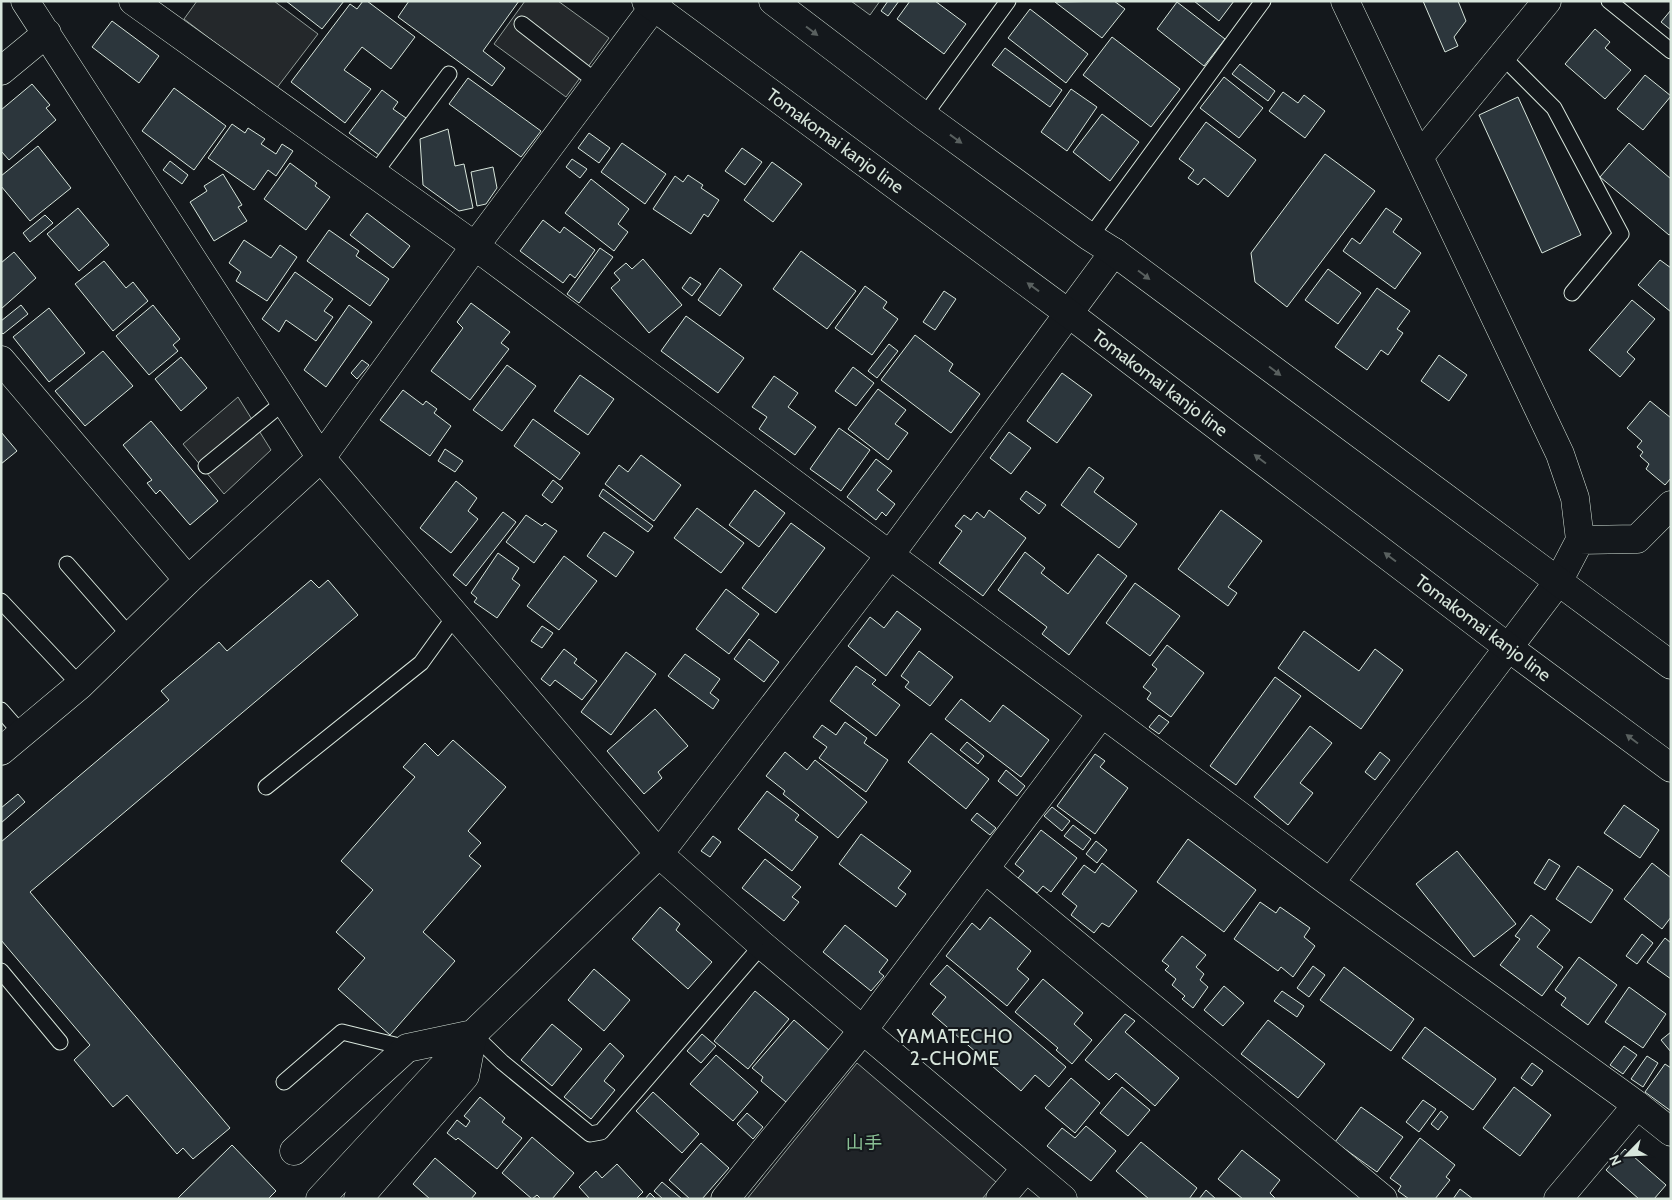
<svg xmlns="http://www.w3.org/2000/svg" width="1672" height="1200" viewBox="0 0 1672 1200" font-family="Cabin,'Noto Sans JP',sans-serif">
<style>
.green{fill:#202428;stroke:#939e99}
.parking{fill:#24282b;stroke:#939e99}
.building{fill:#2c363c;stroke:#d8e6dc}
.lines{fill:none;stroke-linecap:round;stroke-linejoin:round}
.service-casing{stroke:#d8e6dc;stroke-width:17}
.minor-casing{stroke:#d8e6dc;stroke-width:29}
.secondary-casing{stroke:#d8e6dc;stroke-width:29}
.service{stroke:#14181c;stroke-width:15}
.minor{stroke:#14181c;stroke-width:28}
.secondary{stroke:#14181c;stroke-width:28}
.oneway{fill:#59605f}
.labels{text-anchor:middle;stroke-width:4;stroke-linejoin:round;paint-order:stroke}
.street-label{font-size:18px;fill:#d8e6dc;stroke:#14181c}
.park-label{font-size:18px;fill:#8ac095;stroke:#14181c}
.neighbourhood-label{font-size:19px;letter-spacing:1px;fill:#d8e6dc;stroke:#14181c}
</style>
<rect width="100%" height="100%" fill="#14181c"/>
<path class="green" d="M857 1063 996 1182 982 1199H747Z"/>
<path class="parking" d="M197 1H274L318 34 276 89 184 19Z
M525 1H558L609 38 566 97 494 44Z
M851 1H880L870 15Z
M238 397 271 450 224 494 183 444Z"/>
<path class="building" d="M286 1H344L322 29Z
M363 1H367L415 37 391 69 362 47 344 70 371 89 345 123 291 82 350 4 357 9Z
M409 1H519L483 51 505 68 492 86 398 17Z
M888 1H899L888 16 881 11Z
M910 1H935L966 24 944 54 897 19Z
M1114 1 1125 9 1102 38 1055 2Z
M1194 1H1234L1219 21Z
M1423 1H1458L1466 21 1454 37 1458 46 1445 52Z
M1177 2 1225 39 1204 66 1157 29Z
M1030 9 1088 54 1066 83 1008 38Z
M1671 10V30L1661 22Z
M112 21 159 56 139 83 92 47Z
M1595 29 1610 42 1605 48 1631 70 1605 99 1565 64Z
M1112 37 1180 89 1151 127 1083 75Z
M1005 48 1062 90 1050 107 992 65Z
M1240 64 1275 91 1268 101 1232 74Z
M1645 75 1671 96 1643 130 1617 109Z
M1224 77 1263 108 1239 138 1200 108Z
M468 78 541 131 521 157 449 104Z
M32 84 50 105 46 108 56 120 9 160 1 151V110Z
M174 88 226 126 194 170 142 131Z
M1071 89 1097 107 1067 151 1041 132Z
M382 90 398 102 393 109 406 118 379 155 349 133Z
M1283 92 1298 103 1304 95 1325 111 1305 138 1269 111Z
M1518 97 1581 235 1542 253 1479 115Z
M1102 114 1139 142 1110 181 1073 152Z
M1206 122 1256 160 1228 197 1204 178 1198 185 1188 178 1194 170 1179 159Z
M232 124 245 133 248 128 265 139 261 144 276 154 282 144 293 151 276 176 268 170 254 190 208 158Z
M448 129 455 166 464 164 473 208 459 211 423 185 420 139Z
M589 133 610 148 599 163 578 148Z
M622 143 666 174 645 204 601 172Z
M1629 143 1671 179V234L1669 235 1600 177Z
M38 146 71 188 30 221 1 186V176Z
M742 148 762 162 745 185 725 171Z
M1325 154 1375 191 1287 307 1255 282 1251 253Z
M572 159 587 169 580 178 566 167Z
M170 161 188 175 182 184 163 170Z
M772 162 802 184 773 222 744 200Z
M290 163 317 183 315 186 330 197 306 230 264 199Z
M493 167 497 188 486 204 477 206 471 172Z
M223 174 242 205 238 207 247 221 214 241 190 202 207 191 204 186Z
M688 175 703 185 701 188 719 200 708 217 704 214 691 234 653 209 675 176 683 182Z
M591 179 629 209 618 224 628 232 614 251 565 213Z
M78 208 109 245 79 271 47 234Z
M1386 208 1402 219 1393 232 1421 253 1395 289 1343 251 1352 238 1360 244Z
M367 213 410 246 393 268 350 235Z
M45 215 53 223 30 242 23 233Z
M543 220 560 233 564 227 595 250 575 278 570 274 563 283 520 251Z
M329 230 359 251 356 256 389 279 370 306 307 261Z
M244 240 271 258 280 245 297 257 267 301 236 281 241 272 229 263Z
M600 248 613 257 579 303 567 294Z
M801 251 856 291 827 329 773 289Z
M14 252 36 278 1 309V263Z
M643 259 682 305 649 333 611 288 620 280 614 273 626 263 632 269Z
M1660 260 1671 268V312L1638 285Z
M104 261 126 288 133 282 148 301 113 331 75 284Z
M720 268 742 285 720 316 698 300Z
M1328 269 1361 293 1338 324 1305 300Z
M295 272 333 299 324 311 333 317 316 341 286 320 279 332 262 319Z
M690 277 701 284 692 296 682 288Z
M865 286 887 302 883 308 898 319 872 355 835 328Z
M1377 288 1410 311 1397 329 1403 333 1388 355 1381 350 1367 370 1335 347Z
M944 291 956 299 935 330 923 322Z
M1632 300 1655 319 1627 352 1635 359 1620 377 1589 350Z
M471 303 510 332 501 343 509 349 470 400 431 371 463 328 457 322Z
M21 305 28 314 3 334 1 332V321Z
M153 305 180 339 173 345 178 351 149 375 116 336Z
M349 305 372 322 326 387 304 370Z
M49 308 85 353 49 382 13 337Z
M686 316 744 358 718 393 661 351Z
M915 335 953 364 949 371 980 394 951 433 881 380Z
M889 344 898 351 877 378 868 371Z
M103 351 133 386 85 426 55 391Z
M1439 355 1467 375 1449 401 1421 381Z
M181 357 207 388 181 411 155 379Z
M362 360 369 365 357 379 351 373Z
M507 365 536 386 502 431 473 410Z
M853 367 874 383 856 406 835 391Z
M1062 373 1092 395 1057 443 1027 421Z
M580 375 614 399 588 435 554 411Z
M774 376 798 393 788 407 816 427 795 455 759 429 767 417 752 407Z
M878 389 906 410 895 424 908 433 888 460 848 429Z
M403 390 423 405 426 401 437 409 434 413 451 426 430 456 380 420Z
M1650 401 1671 418V478L1665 485 1646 469 1649 464 1640 456 1643 452 1637 447 1642 441 1627 428Z
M533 419 580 453 560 480 514 446Z
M151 421 218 501 190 525 160 490 156 494 147 483 152 480 123 445Z
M839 428 870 450 841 491 810 469Z
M1 432 17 451 1 464Z
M1009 432 1031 448 1011 474 990 458Z
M445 449 463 461 455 472 438 461Z
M641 455 681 485 654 521 605 484 619 465 628 472Z
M876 459 892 471 877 490 895 504 886 516 882 512 876 520 847 497Z
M1089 467 1104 478 1094 492 1137 524 1119 548 1061 505Z
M553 480 563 488 552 503 542 495Z
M456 481 477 498 468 511 478 519 451 553 420 528Z
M603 489 653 526 648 532 599 496Z
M755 490 785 513 759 547 729 525Z
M1026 491 1046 505 1039 514 1020 499Z
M697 508 744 543 721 573 674 538Z
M989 510 1026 538 983 596 939 563 962 531 955 526 964 515 971 520 977 512 984 518Z
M1221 510 1262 541 1228 587 1237 593 1228 606 1178 569Z
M503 512 516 522 466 586 453 575Z
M526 515 542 526 545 523 557 531 534 563 506 542Z
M791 523 825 548 776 613 742 588Z
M604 532 634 552 616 577 587 556Z
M1025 552 1045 568 1041 573 1068 594 1098 554 1127 576 1069 655 1042 634 1047 627 998 590Z
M498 553 519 568 512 579 520 585 497 618 474 602 477 598 471 593Z
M564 556 597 581 559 630 527 606Z
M311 580 319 588 328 580 358 615 30 892 230 1128 193 1159 183 1148 177 1154 127 1095 113 1107 74 1060 90 1045 1 940V842L169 700 161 691 219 642 227 651Z
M1135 583 1180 616 1150 656 1106 623Z
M726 589 759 614 729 654 696 629Z
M897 611 921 629 886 676 848 646 870 617 884 628Z
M542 626 553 633 542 648 531 641Z
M1304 631 1359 671 1375 649 1403 670 1361 729 1278 668Z
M749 639 779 662 764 682 734 659Z
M1167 645 1204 673 1171 717 1147 699 1151 693 1143 687 1157 669 1152 665Z
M564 649 577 659 574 663 597 681 582 700 555 680 550 686 541 679Z
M919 651 953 677 930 706 905 687 909 682 901 676Z
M626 652 656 674 611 735 581 712Z
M685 654 720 679 710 693 719 700 713 709 668 676Z
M856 666 876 680 872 684 900 705 876 736 830 701Z
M1275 677 1301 696 1236 785 1210 766Z
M961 699 990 722 1003 705 1049 740 1021 777 945 719Z
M655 709 688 746 658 772 662 778 644 794 607 751Z
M1159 715 1169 722 1159 734 1149 727Z
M845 722 867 738 864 743 888 760 866 792 819 758 827 747 813 737 822 725 836 735Z
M1310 726 1332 743 1300 783 1313 793 1288 825 1254 797Z
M931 733 989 779 966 809 908 762Z
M453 740 506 787 468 831 481 843 469 856 481 866 423 932 455 961 390 1035 338 989 365 958 336 932 373 890 341 861 415 777 403 767 425 743 438 756Z
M967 742 984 756 978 764 960 750Z
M785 752 807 770 815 760 867 802 838 838 783 794 785 791 766 776Z
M1380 752 1390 760 1375 780 1365 772Z
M1095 754 1105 761 1100 767 1128 788 1095 834 1057 806Z
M1006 770 1025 786 1017 796 998 781Z
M767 791 799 815 795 820 818 837 792 871 738 829Z
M18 794 25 802 1 823V808Z
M1624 805 1659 830 1640 858 1604 833Z
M1052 807 1070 821 1062 831 1044 816Z
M977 813 996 828 990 835 971 820Z
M1073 825 1091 839 1083 850 1064 836Z
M1041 830 1077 858 1051 892 1043 886 1037 893 1018 878 1024 871 1015 864Z
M861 834 911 871 898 888 906 894 896 907 839 864Z
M713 836 721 842 710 857 701 851Z
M1188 839 1256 890 1224 932 1157 882Z
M1096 841 1107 850 1097 863 1086 854Z
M1457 851 1516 924 1474 957 1416 884Z
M765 859 801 887 792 897 799 902 784 921 742 888Z
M1549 859 1560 866 1545 890 1534 883Z
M1102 863 1137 891 1109 927 1102 923 1094 933 1071 915 1077 906 1062 894 1084 865 1095 873Z
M1652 863 1671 878V917L1662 929 1624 899Z
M1578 866 1613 890 1591 923 1556 899Z
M1260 902 1276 913 1280 907 1310 928 1304 937 1315 946 1293 977 1281 967 1278 971 1234 939Z
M660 907 680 924 676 930 712 962 688 989 632 939Z
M1531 915 1550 930 1537 947 1563 967 1542 996 1500 965 1520 939 1515 936Z
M990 917 1031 951 1017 969 1029 979 1007 1006 946 956 972 923 980 930Z
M845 925 888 960 879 972 884 976 871 991 823 952Z
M1642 934 1653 943 1637 964 1626 956Z
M1182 936 1206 955 1196 967 1204 974 1200 980 1208 987 1193 1008 1182 999 1185 996 1172 985 1176 979 1165 970 1169 966 1162 961Z
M1665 938 1671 943V979L1647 962Z
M1579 957 1617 985 1588 1025 1561 1005 1566 998 1555 990Z
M947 965 1066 1067 1049 1087 1035 1075 1021 1091 932 1014 946 997 930 984Z
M1313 966 1325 975 1309 997 1297 988Z
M1344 967 1414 1019 1391 1051 1320 1000Z
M594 969 630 1000 604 1031 568 1000Z
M1043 979 1083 1013 1074 1024 1092 1040 1072 1064 1056 1050 1058 1048 1015 1012Z
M1224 986 1244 1003 1223 1026 1204 1010Z
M1629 987 1666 1014 1643 1048 1605 1022Z
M755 991 789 1019 748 1069 714 1041Z
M1282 991 1304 1006 1297 1017 1274 1001Z
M1125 1014 1135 1021 1125 1032 1179 1078 1155 1106 1116 1073 1109 1080 1085 1060Z
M794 1020 830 1051 786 1102 761 1081 763 1077 752 1068Z
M1268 1020 1325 1064 1298 1098 1241 1054Z
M552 1024 582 1049 552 1086 521 1060Z
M1425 1027 1496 1079 1473 1110 1402 1058Z
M1671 1032V1052L1661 1040Z
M702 1034 716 1046 701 1063 687 1051Z
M610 1043 624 1056 604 1081 615 1090 591 1119 564 1097Z
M1624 1046 1637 1055 1623 1074 1610 1065Z
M716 1055 758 1092 733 1121 690 1084Z
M1647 1056 1658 1063 1643 1087 1631 1079Z
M1532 1063 1543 1071 1532 1086 1521 1078Z
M1665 1064 1671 1068V1111L1645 1092Z
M1071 1078 1100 1103 1075 1133 1045 1108Z
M1122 1087 1150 1110 1128 1136 1100 1113Z
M1514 1087 1551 1115 1520 1156 1483 1128Z
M653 1092 699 1134 682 1153 636 1111Z
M480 1097 505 1118 502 1122 522 1138 497 1169 458 1138 456 1140 447 1133 457 1120 466 1127 470 1121 464 1116Z
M1423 1100 1436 1109 1419 1132 1406 1122Z
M1361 1107 1403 1137 1377 1172 1335 1142Z
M1441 1111 1448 1117 1438 1130 1431 1124Z
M747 1113 763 1127 753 1139 737 1124Z
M1086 1126 1116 1151 1091 1181 1047 1146 1062 1128 1075 1138Z
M532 1137 574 1173 552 1199H541L537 1195 532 1199 502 1173Z
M1420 1138 1455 1165 1446 1177 1450 1180 1435 1199H1409L1398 1191 1401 1186 1390 1178Z
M1141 1142 1197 1188 1189 1199H1149L1116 1171Z
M701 1143 729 1168 702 1199H690L669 1180Z
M232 1145 276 1191 268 1199H179L178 1198Z
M1625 1149 1666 1185 1654 1199H1639L1606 1170Z
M1242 1150 1280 1180 1270 1193 1276 1199H1243L1218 1179Z
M435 1158 476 1193 471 1199H430L413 1184Z
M617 1164 643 1192 636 1199H590L579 1187 596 1171 602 1178Z
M662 1182 682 1199H663L654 1191Z
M1460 1189 1473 1199H1453Z
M1206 1190 1216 1199H1199Z
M650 1193 656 1199H645Z"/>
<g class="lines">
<defs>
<path id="service" d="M1609 1 1671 51
M522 24 598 83
M1502 56 1554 108 1621 234 1572 293
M924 116 1008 1
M374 174 449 74
M1090 237 1263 1
M206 466 284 402
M67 564 130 636
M1 601 80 685
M1 710 22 734
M266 787 421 663 455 616
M1 971 60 1042
M473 1034 502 1062 590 1134 601 1132 762 945
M284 1082 342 1032 407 1048"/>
<path id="minor" d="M25 1 321 458 659 854 762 945 1063 1199
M133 1 475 246 1330 883 1637 1105 1671 1132
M1 71 47 33
M1419 157 1547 1
M1 360 188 580
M1580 540 1637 539 1671 505
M1 751 80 685 188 580 321 458 475 246 658 1
M985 869 1383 1199
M1330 883 1558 582 1580 540 1575 498 1560 454 1345 1
M294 1151 407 1048 473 1034 465 1076 358 1199
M320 1199 473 1034 659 854 889 556 1114 252
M725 1199 863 1030 1102 713
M1000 1199 1026 1168
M1558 1199 1637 1105"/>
<path id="secondary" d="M646 1 1068 313 1509 648 1671 768
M773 1 924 116 1090 237 1114 252 1671 665"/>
</defs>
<use href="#service" class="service-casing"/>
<use href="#minor" class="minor-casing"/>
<use href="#secondary" class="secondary-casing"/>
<use href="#service" class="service"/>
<use href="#minor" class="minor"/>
<use href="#secondary" class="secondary"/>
</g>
<defs><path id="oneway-solid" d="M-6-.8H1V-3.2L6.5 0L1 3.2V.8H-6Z" transform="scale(1.25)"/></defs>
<g class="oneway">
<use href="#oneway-solid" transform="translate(812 31) rotate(37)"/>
<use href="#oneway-solid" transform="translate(956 139) rotate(36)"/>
<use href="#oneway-solid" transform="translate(1144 275) rotate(37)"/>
<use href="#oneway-solid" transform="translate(1033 287) rotate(-144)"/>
<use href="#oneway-solid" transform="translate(1275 371) rotate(37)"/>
<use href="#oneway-solid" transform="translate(1260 459) rotate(-143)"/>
<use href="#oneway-solid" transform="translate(1390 557) rotate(-143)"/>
<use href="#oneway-solid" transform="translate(1632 739) rotate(-143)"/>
</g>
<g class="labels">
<g class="street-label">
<text transform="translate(835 141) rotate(36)" y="6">Tomakomai kanjo line</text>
<text transform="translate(1160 383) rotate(37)" y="6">Tomakomai kanjo line</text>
<text transform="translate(1483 628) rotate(37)" y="6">Tomakomai kanjo line</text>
</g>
<g class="park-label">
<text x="864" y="1149">山手</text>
</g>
<g class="neighbourhood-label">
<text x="955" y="1043">YAMATECHO<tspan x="955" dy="22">2-CHOME</tspan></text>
</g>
</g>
<rect width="1672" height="1200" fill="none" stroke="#d8e6dc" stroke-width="5"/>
<g transform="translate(1627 1155) rotate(246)" stroke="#14181c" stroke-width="4" paint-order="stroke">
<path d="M0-4L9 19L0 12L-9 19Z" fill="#d8e6dc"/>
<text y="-8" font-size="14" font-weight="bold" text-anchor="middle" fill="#d8e6dc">N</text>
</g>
</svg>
